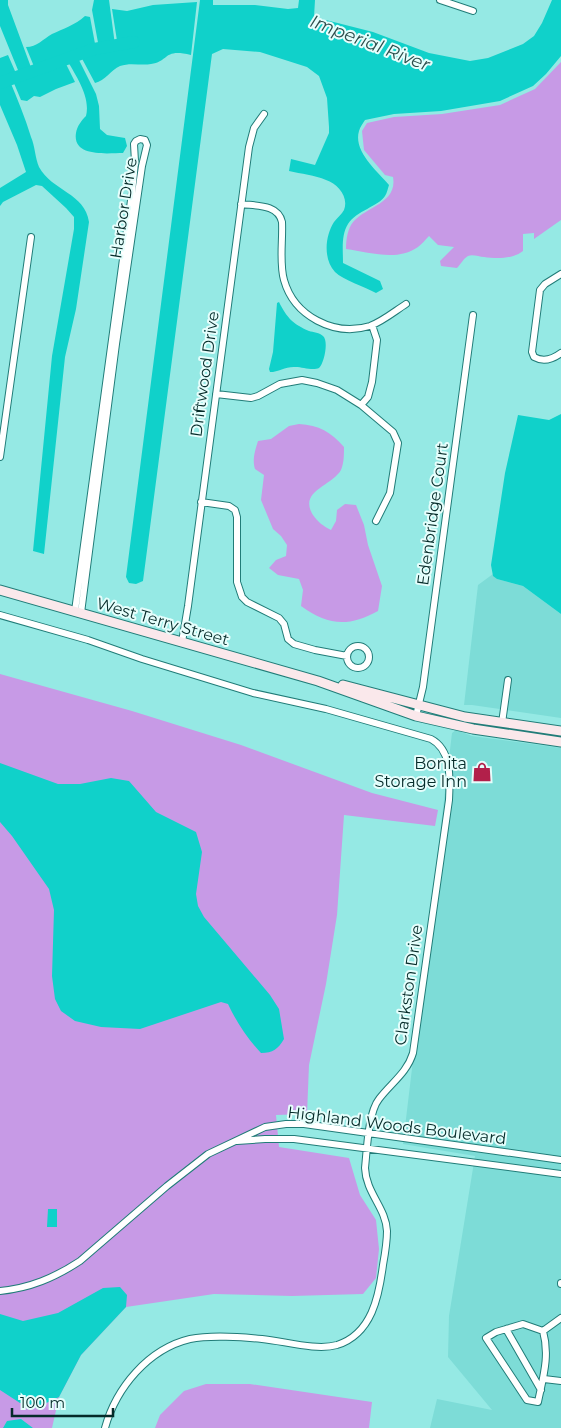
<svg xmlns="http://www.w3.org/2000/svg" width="561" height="1428" viewBox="0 0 561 1428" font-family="Montserrat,sans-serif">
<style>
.built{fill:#7ddcd7}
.green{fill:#c79ae6}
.water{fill:#10d1ca}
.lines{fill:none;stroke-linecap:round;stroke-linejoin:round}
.river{stroke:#10d1ca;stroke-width:12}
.street-casing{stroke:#217c78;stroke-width:8}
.secondary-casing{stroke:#217c78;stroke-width:11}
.street{stroke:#fff;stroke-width:6}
.secondary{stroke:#fae8eb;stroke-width:9}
.labels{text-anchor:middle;stroke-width:4;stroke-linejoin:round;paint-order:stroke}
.street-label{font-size:16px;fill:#052b29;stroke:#e6fefc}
.poi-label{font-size:16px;fill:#052b29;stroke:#e6fefc;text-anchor:end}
.water-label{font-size:18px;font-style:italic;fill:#2d4e4c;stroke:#e6fefc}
</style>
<rect width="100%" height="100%" fill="#95e9e4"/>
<path class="built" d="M493 574 497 579 523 586 561 614V718L472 705H464L478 585Z
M456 730 472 736 561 748V1428H430L437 1399 492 1410 448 1357 449 1316 475 1156 403 1144 452 733Z"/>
<path class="green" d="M561 62V220L534 239V233L523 234V251C513 259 497 259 484 257 479 257 473 254 468 256 463 259 461 264 457 268L441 266 440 261 454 247 438 245 429 236C425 240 422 244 418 247 397 262 369 252 346 249 346 242 347 232 351 225 362 207 398 205 393 177L385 175 364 150 362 131 367 123 394 117 442 114 500 105 535 89Z
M299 424C319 425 331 432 344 447 344 455 344 463 341 470 332 486 298 491 313 515 318 522 323 526 331 530L336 521 337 510 345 504 356 505 364 525 368 545 382 586 378 611C349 627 328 626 301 606L303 590 299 579 278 575 269 568 276 560 286 556 287 545 281 536 273 529 261 500 264 475 255 469C252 459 255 451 258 441L271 439 289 426Z
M0 674 132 711 241 745 372 793 438 810 435 826 344 815 337 915 326 984 309 1065 307 1114 276 1115 279 1147 349 1158 360 1195 376 1220 379 1249 376 1278 363 1294 292 1296 214 1294 126 1307 81 1355 59 1397 52 1428H0Z
M206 1384H250L372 1402 369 1428H155L160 1415 184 1391Z"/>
<path class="water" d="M0 0H8V5L32 70 20 75 0 26Z
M94 0H109L115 45 99 48 92 10Z
M200 0H213V5H255L288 9 298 8 299 0H315L314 17 373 32 429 53 470 61 488 58 523 44 534 36 542 23 552 0H561V56L546 74 533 86 500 101 441 111 394 114 365 120C363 123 360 127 359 131 353 151 377 171 389 185 388 188 387 193 385 196 379 206 356 211 348 224 341 235 343 250 343 263L380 281 383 289 376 293C365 287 343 280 335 272 323 259 325 236 334 222 337 218 342 214 344 210 349 197 338 184 326 180 315 175 301 174 289 171L291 159 315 165 329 133V127L327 98 319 76 307 67 260 52 223 49 212 54 143 581 136 584 129 583 126 577Z
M197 2 191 55C163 48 170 61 151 64 141 66 131 62 120 66 111 70 105 81 95 83L79 53 75 51 65 55 63 58 75 82 56 89 40 97 34 96 27 101 21 100 11 76 0 79V58L8 55 18 78 33 73 35 69 26 47C37 47 43 39 52 34 63 29 75 25 85 16L90 17 96 49 100 51 115 49 118 47 112 9 127 11 153 5Z
M76 54 96 94 99 106 100 129 107 135 125 138 127 146 123 153C109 153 72 158 76 133 77 126 82 120 86 116 91 96 75 75 66 58Z
M9 79C17 98 25 117 31 137 35 146 35 158 39 167 52 191 85 193 89 222L76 309 65 357 44 554 33 551 52 356 74 229V217L66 208 42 186 36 185 3 202 0 206V188L26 172 17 145 0 105V83Z
M279 302C287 318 293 324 309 331 313 332 320 333 323 336 329 341 324 364 319 368 313 371 302 367 296 367 286 366 279 372 270 372L269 369 273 352 277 303Z
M561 414V614L523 586 497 579 493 576 491 565 505 473 518 415 549 420Z
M0 763 58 784H80L111 778 129 781 156 812 196 832 202 852 196 894 198 906 204 917 270 995 279 1009 284 1039C278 1049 273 1053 261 1053 247 1038 237 1023 228 1004L221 1002 140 1029 101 1027 75 1021 61 1011 55 999 52 976 54 910 49 889 12 836 0 822Z
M48 1209H57V1227H47Z
M120 1287 127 1295 126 1307 81 1355 59 1397 40 1406 20 1403 0 1390V1314L23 1321 58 1313 103 1288Z
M21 1419 33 1428H3L7 1421Z"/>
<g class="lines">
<path class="river" d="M0 83 94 49 134 42"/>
<defs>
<path id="street" d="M440 0 473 11
M241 204C256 206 278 204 282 222 283 241 279 262 284 280 294 316 334 337 370 326 383 321 395 311 406 304
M561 274 545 284 540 290 532 352 534 357C543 362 553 359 561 353
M216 394 251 398 258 396 280 384 302 380 317 383 337 390 361 405 393 432 398 443 390 493 376 521
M361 405 368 397 372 382 377 340 372 325
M0 457 31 237
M201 502 229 506 235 510 237 517V582L242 597 247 602 279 618 284 624 288 639 294 644 315 650 347 656
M75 611 132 193 135 162 134 144 136 141 140 139 145 140 147 145 142 166 116 344 81 613
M0 615 88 640 142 659 253 693 326 709 431 739C452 750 450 779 449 800L413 1053C407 1073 391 1083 379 1099 368 1113 367 1150 365 1168 366 1193 386 1208 387 1231 387 1242 385 1254 383 1265 379 1296 372 1334 337 1345 316 1351 284 1341 262 1339 243 1337 209 1335 190 1339 148 1349 116 1388 105 1428
M182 642 188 606 249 147 254 128 264 114
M347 657a11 11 0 1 1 22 0a11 11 0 1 1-22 0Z
M416 716 423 687 473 315
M502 723 508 680
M237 1141 265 1139H294L561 1174
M561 1283V1284
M0 1291C30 1288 54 1278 80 1261L167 1186 208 1154 265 1127 286 1124H304L561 1160
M523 1324 543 1331C550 1356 543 1377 538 1402L527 1400 486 1338 496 1332Z
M506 1329 541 1390
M543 1331 561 1318
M544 1379 561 1381"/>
<path id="secondary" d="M0 590 318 681 416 716 473 729 561 742
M343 685 465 717 561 731"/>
</defs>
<use href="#street" class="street-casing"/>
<use href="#secondary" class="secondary-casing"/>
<use href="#street" class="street"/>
<use href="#secondary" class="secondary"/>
</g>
<defs>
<symbol id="shop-bare" viewBox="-9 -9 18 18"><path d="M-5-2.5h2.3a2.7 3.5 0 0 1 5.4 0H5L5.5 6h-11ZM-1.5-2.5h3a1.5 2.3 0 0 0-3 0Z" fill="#b2204a" stroke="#e6fefc" stroke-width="2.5" paint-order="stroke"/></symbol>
</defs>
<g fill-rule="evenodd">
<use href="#shop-bare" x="468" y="758" width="28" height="28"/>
</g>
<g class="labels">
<g class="street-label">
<text transform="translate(123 208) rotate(-81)" y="6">Harbor Drive</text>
<text transform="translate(204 374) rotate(-82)" y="6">Driftwood Drive</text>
<text transform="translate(432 514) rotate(-82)" y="6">Edenbridge Court</text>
<text transform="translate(163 621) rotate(16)" y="6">West Terry Street</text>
<text transform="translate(408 985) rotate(-82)" y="6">Clarkston Drive</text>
<text transform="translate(397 1125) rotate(7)" y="6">Highland Woods Boulevard</text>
</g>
<g class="poi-label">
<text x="467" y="769">Bonita<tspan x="467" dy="18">Storage Inn</tspan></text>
</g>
<g class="water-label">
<text transform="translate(370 43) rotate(21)" y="6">Imperial River</text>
</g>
</g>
<path d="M12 1408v8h101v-8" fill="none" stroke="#052b29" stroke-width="2.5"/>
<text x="20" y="1408" font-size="15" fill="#052b29" stroke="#e6fefc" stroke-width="4" paint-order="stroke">100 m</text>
</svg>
